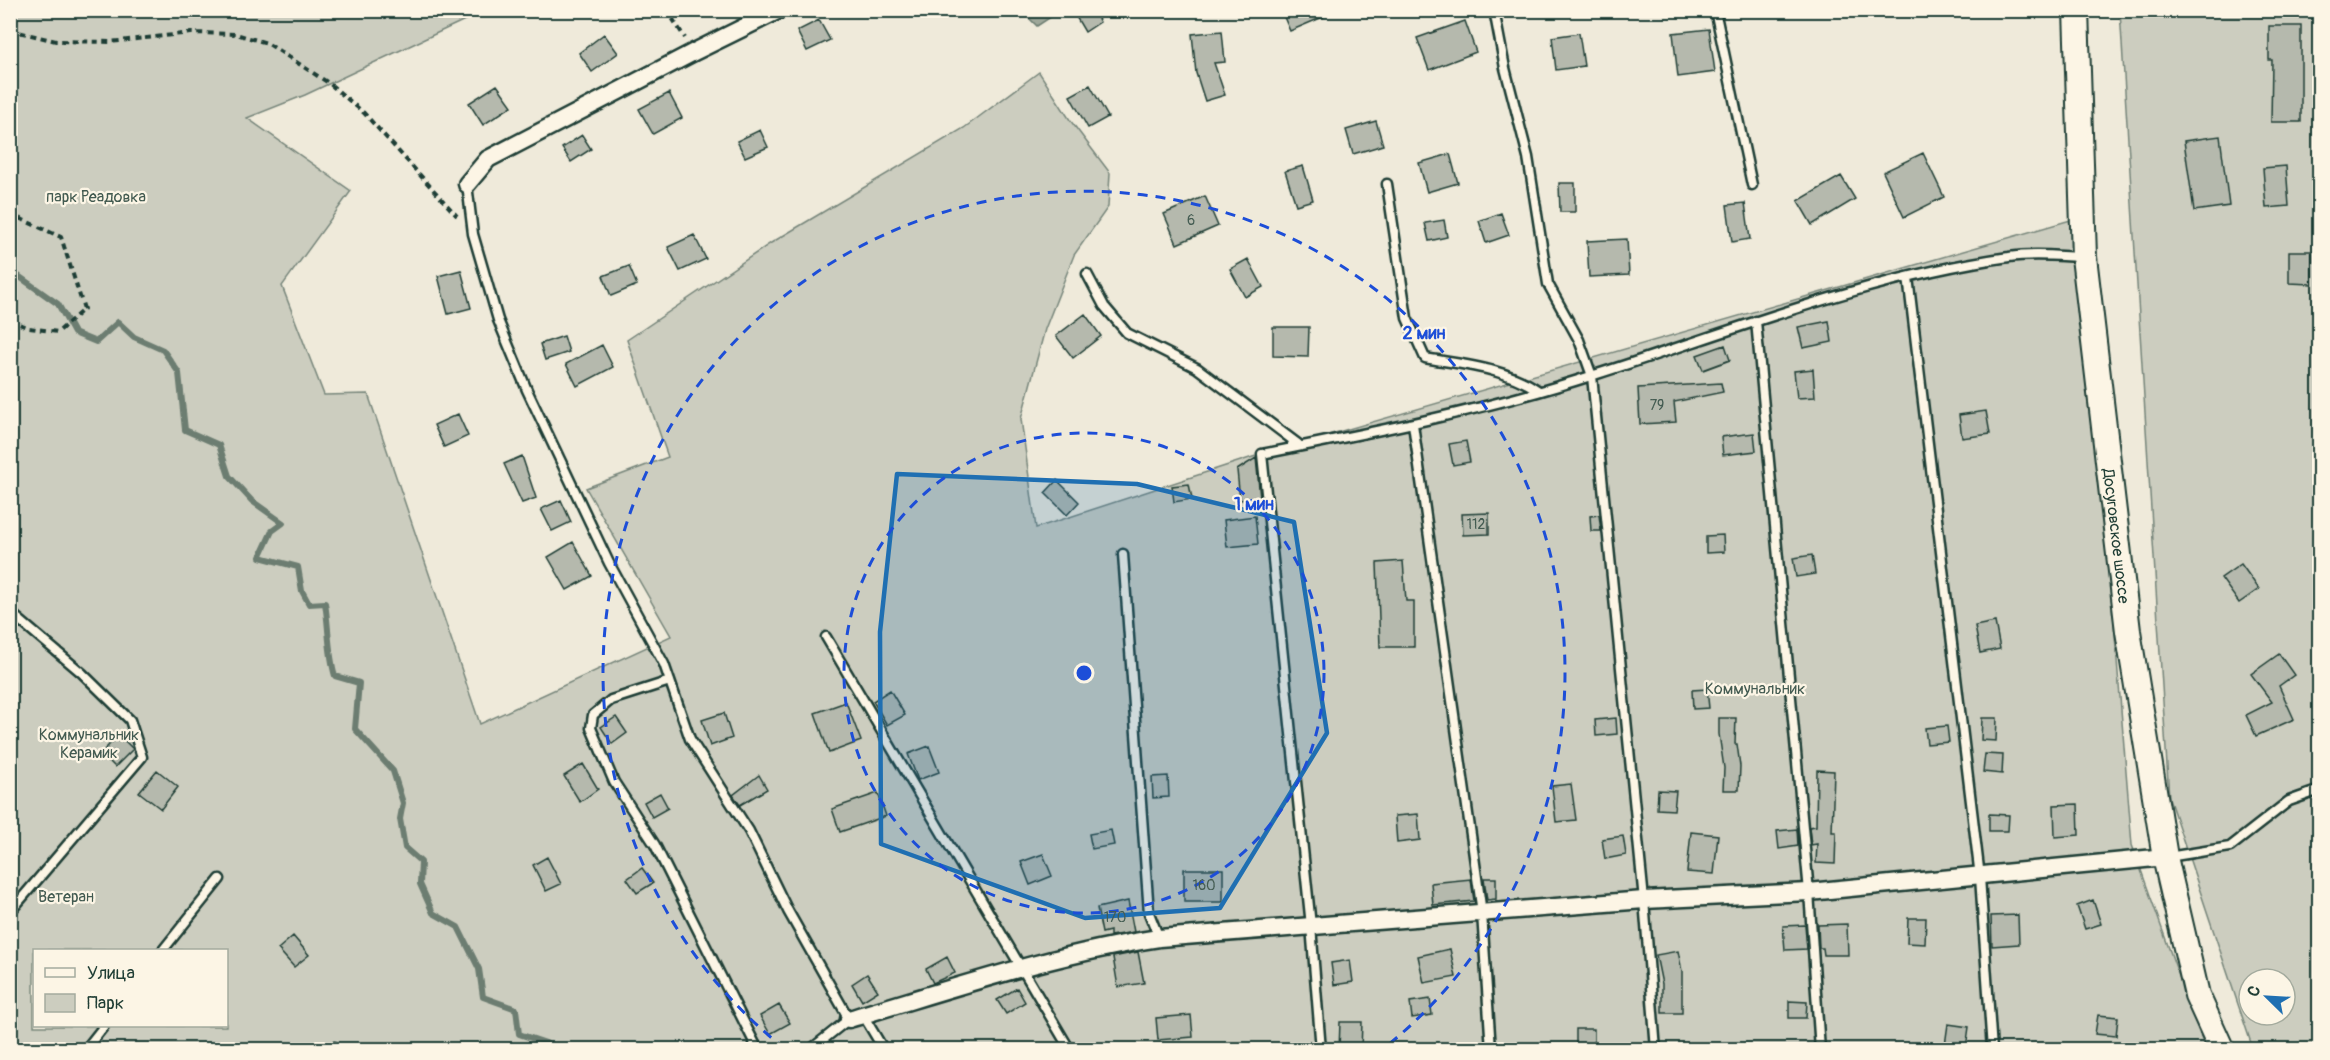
<svg xmlns="http://www.w3.org/2000/svg" width="2330" height="1060" viewBox="0 0 2330 1060" font-family="Pangolin,sans-serif">
<style>
.green{fill:#cccdbf;stroke:#76857a;stroke-width:1.5;fill-rule:evenodd}
.water{fill:#9fa89a;stroke:#6c7d71;stroke-width:1.5}
.lines{fill:none;stroke-linecap:round;stroke-linejoin:round}
.stream{stroke:#6c7d71;stroke-width:6}
.building{fill:#b5b9ad;stroke:#1f3d34;stroke-width:1.5}
.lane-casing{stroke:#1f3d34;stroke-width:13}
.street-casing{stroke:#1f3d34;stroke-width:21}
.secondary-casing{stroke:#1f3d34;stroke-width:28}
.path{stroke:#1f3d34;stroke-width:4;stroke-dasharray:6 4.5;stroke-linecap:butt}
.lane{stroke:#fcf5e5;stroke-width:8}
.street{stroke:#fcf5e5;stroke-width:16}
.secondary{stroke:#fcf5e5;stroke-width:24}
.marked{fill:#1f6fb2;fill-opacity:0.2;stroke:#1f6fb2;stroke-width:4.5;stroke-linejoin:round}
.ring{fill:none;stroke:#1d4ed8;stroke-width:3;stroke-dasharray:10 8}
.labels{text-anchor:middle;stroke-width:4.5;stroke-linejoin:round;paint-order:stroke}
.number-label{font-size:14px;fill:#445c52}
.park-label{font-size:16px;fill:#425a50;stroke:#fcf5e5}
.street-label{font-size:16px;fill:#1f3d34;stroke:#fcf5e5}
.centre{fill:#1d4ed8;stroke:#fcf5e5;stroke-width:3}
.ring-label{font-size:18px;text-anchor:middle;font-weight:bold;fill:#1d4ed8;stroke:#fcf5e5;stroke-width:4.5;stroke-linejoin:round;paint-order:stroke}
</style>
<rect width="100%" height="100%" fill="#efeada"/>
<filter id="ink" filterUnits="userSpaceOnUse"><feTurbulence type="fractalNoise" baseFrequency=".0167" numOctaves="2"/><feDisplacementMap in="SourceGraphic" scale="12" xChannelSelector="R" yChannelSelector="G"/><feConvolveMatrix kernelMatrix="1 2 1 2 8 2 1 2 1" color-interpolation-filters="sRGB"/></filter>
<g filter="url(#ink)">
<path class="green" d="M10 11H484L305 95 247 118 351 191 282 286 324 395 368 394 480 724 671 636 586 488 668 457 627 340 771 243 964 128 1039 72 1070 120 1110 173 1108 207 1074 255 1045 329 1021 419 1036 528 1262 454 2081 217 2132 845 2205 1049H11ZM34 950H226V1026H34Z
M2120 11H2319V1049H2253L2169 798ZM2249 979H2285V1015H2249Z"/>
<path class="water" d="M1027 11V10L1060 11 1037 26 1029 18Z"/>
<g class="lines">
<path class="stream" d="M10 273 17 275 58 304 74 333 96 342 118 322 134 337 163 350 179 373 185 430 219 445 229 476 252 501 283 523 272 531 260 557 298 567 302 591 309 604 325 603C329 628 328 652 335 676L359 683 355 729 393 771 403 803 400 819 405 848 421 862 420 884 433 913 458 927 479 969 483 997 516 1009 519 1034 546 1043 545 1050"/>
</g>
<path class="building" d="M1072 10H1093L1100 22 1085 32Z
M1281 10H1337V11L1290 31Z
M819 20 830 40 807 51 797 31Z
M1465 21 1476 52 1429 70 1417 38Z
M2269 26H2301V122H2271L2272 60H2269Z
M1709 29 1715 72 1678 77 1673 33Z
M1222 31 1225 62 1214 63 1225 95 1205 101 1196 73 1192 34Z
M1579 33 1584 66 1556 70 1552 37Z
M604 34 618 53 592 72 579 53Z
M497 85 512 106 483 125 469 103Z
M1090 85 1108 117 1088 128 1070 96Z
M669 93 682 118 653 134 639 109Z
M1376 121 1383 145 1353 154 1346 130Z
M760 130 768 147 745 157 737 141Z
M582 135 591 149 571 162 562 148Z
M2220 136 2229 206 2194 211 2184 141Z
M1923 153 1944 197 1904 217 1883 172Z
M1450 154 1458 183 1427 192 1419 163Z
M1303 166 1313 200 1296 205 1285 171Z
M2286 166 2289 206 2266 208 2263 168Z
M1841 176 1855 199 1812 225 1798 201Z
M1559 183H1575V212H1560Z
M1205 196 1218 226 1177 244 1164 214Z
M1745 203 1750 239 1732 242 1727 205Z
M1501 213 1509 235 1486 243 1479 221Z
M1444 220 1447 237 1429 241 1425 223Z
M694 235 706 259 680 271 668 247Z
M1627 239 1629 275 1589 277 1587 241Z
M2289 251H2312V284L2289 283Z
M1248 259 1263 287 1245 297 1230 269Z
M629 266 637 285 611 296 603 276Z
M461 270 471 308 448 314 438 276Z
M1085 314 1101 336 1073 358 1056 336Z
M1829 321 1832 342 1803 348 1798 327Z
M1273 327H1309L1308 357 1273 356Z
M564 336 569 352 545 360 540 344Z
M602 345 613 367 577 386 566 364Z
M1725 345 1730 360 1703 370 1697 355Z
M1813 369 1815 397 1797 398 1794 371Z
M1721 383 1723 392 1674 402 1676 422 1640 424 1638 388Z
M1986 411 1990 434 1962 438 1959 415Z
M458 414 468 436 444 447 434 425Z
M1754 433 1756 451 1723 455 1721 437Z
M1466 441 1470 462 1453 465 1449 444Z
M522 456 536 498 522 503 504 464Z
M1256 458 1260 498 1240 500 1237 470Z
M1057 480 1079 502 1067 515 1045 493Z
M1189 484 1192 499 1174 502 1172 486Z
M561 500 571 522 552 531 541 509Z
M1489 513V534L1463 535 1462 514Z
M1599 515 1601 531H1591L1590 516Z
M1255 516 1258 544 1227 547 1224 520Z
M1723 535 1724 552 1706 553V536Z
M573 542 592 576 567 590 548 557Z
M1812 555 1815 574 1796 577 1793 558Z
M1403 561 1406 601H1414V647H1380L1377 563Z
M2241 564 2259 589 2239 603 2221 578Z
M1995 622 2000 649 1980 653 1975 626Z
M2279 654 2294 675 2279 686 2294 719 2256 736 2246 715 2272 702 2251 674Z
M1707 689 1709 708 1693 709 1692 690Z
M890 690 905 715 887 725 873 701Z
M846 702 861 741 829 753 815 713Z
M724 713 732 738 710 746 702 720Z
M616 717 627 733 612 744 601 727Z
M1616 718 1617 734 1596 736 1595 720Z
M1719 718H1736L1735 744H1737L1740 766 1739 790H1723L1724 768 1719 734Z
M1982 718H1997L1996 741 1981 740Z
M1947 726 1949 742 1927 744 1925 728Z
M119 735 133 749 115 767 101 753Z
M929 746 939 772 918 780 908 754Z
M1985 754 2003 755 2002 774 1983 772Z
M583 764 598 789 580 802 564 776Z
M157 770 178 787 161 809 139 792Z
M1817 770 1834 771 1832 832H1836L1835 864 1816 863 1817 844 1811 845 1809 827 1816 826Z
M759 775 767 789 740 805 733 795Z
M1168 776 1169 797 1153 798 1152 777Z
M1571 784 1576 820 1556 822 1552 786Z
M1658 790 1676 791 1674 810 1657 809Z
M660 793 668 808 652 817 644 802Z
M878 793 886 816 840 832 832 809Z
M2078 804 2079 835 2055 837 2054 805Z
M1418 814 1420 840 1397 843 1395 816Z
M1989 814 2009 815 2008 831H1989Z
M1797 829 1798 846 1779 849 1777 831Z
M1111 830 1114 845 1092 849 1089 834Z
M1691 832 1718 835 1714 874 1687 872Z
M1623 836 1626 855 1605 859 1602 839Z
M1043 854 1052 876 1030 885 1021 862Z
M547 857 561 884 546 891 533 865Z
M642 868 653 883 637 893 627 879Z
M1184 869H1223V902H1184Z
M1484 878H1496V899L1487 900Z
M1471 879 1474 901 1433 905 1431 883Z
M2093 900 2101 924 2085 929 2077 906Z
M1128 901 1134 932 1110 936V931L1102 933 1097 908Z
M2018 915 2019 944 1992 946 1991 916Z
M1908 918H1926L1925 944 1907 943Z
M1847 924 1848 955H1824L1823 948H1819L1818 925Z
M1805 925 1807 949 1785 950 1783 926Z
M293 936 309 955 294 967 278 949Z
M1450 949 1456 977 1424 983 1418 956Z
M1678 951 1682 971V1013H1662V984L1656 955Z
M1138 952 1144 983 1118 987 1113 957Z
M947 957 955 973 933 983 926 969Z
M1350 960 1353 982 1334 985 1331 963Z
M867 974 878 991 862 1001 852 984Z
M1017 988 1025 1002 1006 1014 997 1000Z
M1430 999 1432 1015 1412 1018 1410 1002Z
M1789 1001 1807 1002 1806 1018H1789Z
M779 1005 790 1023 770 1034 760 1016Z
M1191 1015 1193 1037 1158 1040 1156 1018Z
M2098 1015 2118 1017 2116 1036 2095 1034Z
M1340 1022H1362L1361 1050H1339Z
M1948 1024 1969 1027 1966 1048 1945 1045Z
M1576 1029H1594V1050H1576Z"/>
<g class="lines">
<defs>
<path id="lane" d="M1494 10 1505 68 1528 157 1548 284 1579 340 1592 376 1644 900 1656 1050
M1715 10 1752 185
M467 184 473 234 498 320 527 390 609 563 664 664 690 739 749 831 788 911 849 1019 810 1050
M1387 184 1407 318 1425 358C1464 365 1506 368 1539 391
M1087 274 1104 306 1127 333 1197 368 1298 444 1292 445
M1908 277 1980 877 1992 1050
M1756 321 1809 892 1820 1050
M1413 424 1482 913 1491 1050
M1262 454C1374 432 1486 410 1594 375 1730 332 1867 277 2009 257 2032 253 2058 256 2081 257
M1262 454 1311 926 1321 1050
M1123 554 1149 913 1159 938
M10 612 82 673 130 720 142 757 10 912
M826 637 1070 1050
M670 681 611 700 593 715 591 728 614 782 655 845 757 1048 760 1050
M2168 857 2230 847 2289 801 2320 790
M163 950 220 879
M863 1015 884 1050
M85 1050 104 1026
M332 1050 334 1047"/>
<path id="street" d="M467 184 488 159 694 52 779 10
M849 1019C951 989 1053 954 1159 938L1644 900 1809 892 2165 857"/>
<g id="secondary">
<path id="s1" d="M2076 10 2084 257 2128 631 2165 857 2197 995 2222 1050"/>
</g>
</defs>
<use href="#lane" class="lane-casing"/>
<use href="#street" class="street-casing"/>
<use href="#secondary" class="secondary-casing"/>
<path class="path" d="M667 10 685 38
M10 30 56 41 110 42 191 33 236 34 267 43 330 84 364 113 457 216
M10 214 61 237 84 309 58 332 29 328 10 320"/>
<use href="#lane" class="lane"/>
<use href="#street" class="street"/>
<use href="#secondary" class="secondary"/>
</g>
</g>
<path class="marked" d="M897 474 1137 484 1294 522 1327 733 1220 908 1085 918 881 844 880 632Z"/>
<g class="ring">
<circle cx="1084" cy="673" r="240"/>
<path d="M785 1049A481 481 0 1 1 1383 1049"/>
</g>
<g class="labels">
<g class="number-label">
<text x="1191" y="225">6</text>
<text x="1657" y="410">79</text>
<text x="1476" y="529">112</text>
<text x="1204" y="890">160</text>
<text x="1115" y="922">170</text>
</g>
<g class="park-label">
<text x="96" y="202">парк Реадовка</text>
<text x="1755" y="694">Коммунальник</text>
<text x="89" y="740">Коммунальник<tspan x="89" dy="18">Керамик</tspan></text>
<text x="66" y="902">Ветеран</text>
</g>
<g class="street-label">
<text dy="6" stroke="none"><textPath href="#s1" startOffset="528">Досуговское шоссе</textPath></text>
</g>
</g>
<circle cx="1084" cy="673" r="9" class="centre"/>
<g class="ring-label">
<text x="1424" y="339">2 мин</text>
<text x="1254" y="510">1 мин</text>
</g>
<rect width="2330" height="1060" fill="none" stroke="#fcf5e5" stroke-width="36"/>
<rect x="18" y="18" width="2294" height="1024" fill="none" stroke="#1f3d34" stroke-width="2" filter="url(#ink)"/>
<rect x="33" y="949" width="195" height="78" fill="#fcf5e5" stroke="#a4ab9e" stroke-width="1.5"/>
<rect x="45" y="968" width="30" height="9" fill="#fcf5e5" stroke="#a4ab9e" stroke-width="1.5"/>
<text x="87" y="979" font-size="18" fill="#1f3d34">Улица</text>
<rect x="45" y="994" width="30" height="18" fill="#cccdbf" stroke="#a4ab9e" stroke-width="1.5"/>
<text x="87" y="1009" font-size="18" fill="#1f3d34">Парк</text>
<g transform="translate(2267 997) rotate(294)"><circle r="28" fill="#fcf5e5" stroke="#a4ab9e" stroke-width="1.5"/>
<path d="M0-4.5L10 22L0 15L-10 22Z" fill="#1f6fb2"/>
<text y="-9" font-size="16" font-weight="bold" text-anchor="middle" fill="#1f3d34">С</text>
</g>
</svg>
